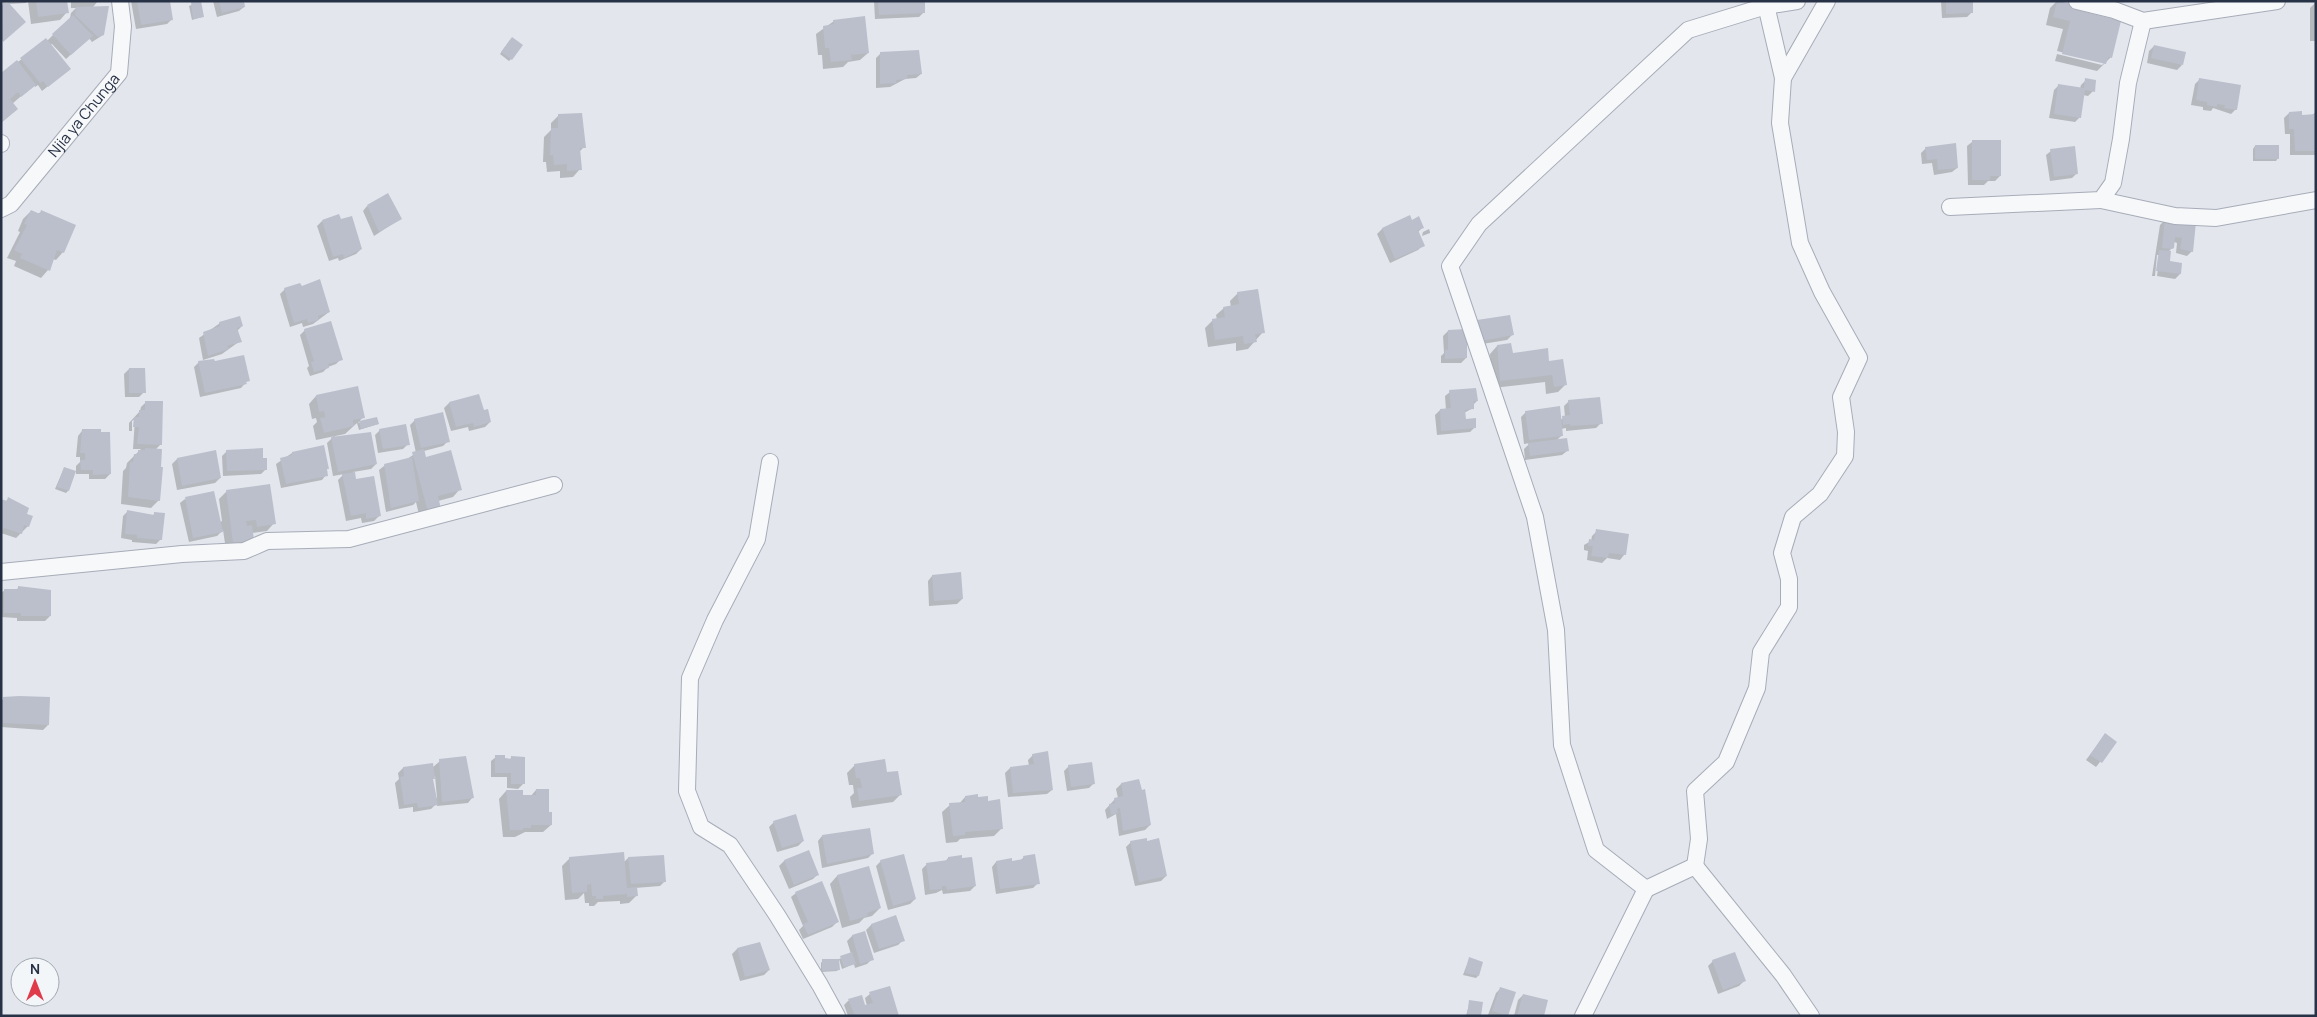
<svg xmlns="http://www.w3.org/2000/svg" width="2317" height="1017" viewBox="0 0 2317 1017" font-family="Manrope,sans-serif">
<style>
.shadow{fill:#0003;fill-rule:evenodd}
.building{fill:#babfcb}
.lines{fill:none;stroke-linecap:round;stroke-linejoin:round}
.street-casing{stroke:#a7acb8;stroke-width:18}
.street{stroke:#f7f8fa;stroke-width:16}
.labels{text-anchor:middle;stroke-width:4;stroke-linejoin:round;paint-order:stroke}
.street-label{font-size:15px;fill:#283247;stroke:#f3f6f9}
</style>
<rect width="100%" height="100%" fill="#e3e6ed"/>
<path class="shadow" d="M3 1H27L26 3 9 4 19 27 1 42Z
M28 1H66L67 12 60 20 31 24Z
M71 1H98L93 7 103 35 92 42 89 38 66 59 52 44 50 45 64 73 42 91 38 85 35 87 34 85 12 104 17 109 1 123V74L47 41 70 18 71 13 76 8H71Z
M131 1H169L172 19 167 24 136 29Z
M213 1H242L244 7 239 11 217 17Z
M874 1H923L924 12 919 17 875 19Z
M1941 1H1971L1972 12 1967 17 1942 18Z
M2057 1 2073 5 2072 10 2111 57 2097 71 2055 61 2057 54 2102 65 2104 63 2057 51 2063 29 2046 25 2050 8Z
M199 2 202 17 192 20 189 6Z
M2315 3 2316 41H2310V8Z
M834 21 868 53 860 60 848 62 843 67 823 69 822 55H818L816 34Z
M510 40 511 59 509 61 500 54Z
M2154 46 2182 65 2177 70 2147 63 2149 51Z
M881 53 921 74 916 78 905 79 890 87 876 88V58Z
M2200 79 2236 109 2231 114 2213 108 2211 111 2203 110V107L2191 105 2195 84Z
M2086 80 2093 91 2088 96 2083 95 2080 117 2075 122 2049 118 2054 90 2058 86 2080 89 2081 85Z
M2316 112V155H2290V134H2285L2284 118 2289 113 2301 116 2312 115Z
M558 116 584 147 579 152 580 169 573 177 560 178V171L547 172 546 162H543L544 137 551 130V123Z
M1972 142 2000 176 1995 181H1988L1984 185H1968L1967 146Z
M2255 146 2278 158 2276 161H2253V149Z
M1926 148 1957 168 1952 172 1934 175 1932 163 1922 164 1921 153Z
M2051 151 2077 173 2072 178 2050 181 2046 155Z
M367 206 400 219 374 236 363 211Z
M31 211 38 214 42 211 63 252 56 260 53 259 48 270 41 278 14 266 16 261 7 258 20 232 18 231 23 219Z
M1409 217 1411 222 1423 227 1418 232 1423 245 1418 250 1390 263 1377 234 1382 229Z
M2165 220 2195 223 2192 251 2187 256 2176 253 2177 243 2174 242 2173 247 2168 252V262L2181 264 2180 274 2175 279 2157 276 2160 255H2157L2155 276H2152L2160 225Z
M322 221 361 249 356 254 339 261 338 258 329 261 317 226Z
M1429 229 1430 232V233L1422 236 1423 232Z
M285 289 329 312 313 324 303 327 302 323 290 327 280 294Z
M1238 293 1263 332 1248 349 1236 351V343L1208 347 1205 328 1213 320H1217L1216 315 1224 308 1231 307 1230 301Z
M220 323 242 326 237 331 240 341 222 354 203 360 199 338Z
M1473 326 1512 335 1507 340 1476 345Z
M305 330 341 359 336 364 328 367 323 372 310 376 307 368 309 366 300 335Z
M1448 331 1466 358 1461 363H1441V356L1444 353 1443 336Z
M1497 346 1512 354 1548 362 1565 385 1558 392 1546 394 1545 382 1493 388 1490 354Z
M199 362 248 380 241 388 200 397 194 367Z
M129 369 144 392 139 397H125L124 374Z
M357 387 363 417 358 423 376 419 378 424 359 430 357 423 345 434 316 440 313 426 317 422 316 418 312 419 309 404 316 396Z
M1450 392 1477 401 1473 405V408L1464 413 1465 420 1475 427 1470 432 1437 435 1435 415 1440 410H1446L1445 396Z
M1569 401 1601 423 1596 428 1566 431V428L1561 429 1562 435 1556 441 1567 451 1562 455 1525 460 1524 449 1530 443 1524 444 1521 417 1526 412 1560 420 1565 417 1564 406Z
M146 402 161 444 155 450 159 500 151 508 121 504 123 471 126 468 127 463 141 449H133L135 419 132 421V431H129V423L140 411 141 407Z
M449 403 483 411 490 422 485 427 469 431 468 427 451 431 444 408Z
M415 420 448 441 443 446 424 451 425 458 460 489 453 497 438 501 420 519 416 502 413 505 386 512 379 470 384 466 407 459 416 453 410 425Z
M380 430 408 444 403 449 378 453 375 435Z
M82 431 110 474 105 479H89V474H76V466L80 462V457H76L78 436Z
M334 436 376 464 371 469 353 472 355 480 379 516 374 521 362 523 361 518 346 521 338 480 344 474 333 476 327 443Z
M227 451 262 460 266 469 261 474 223 476 222 456Z
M215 452 220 478 215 483 177 490 172 464 177 459Z
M292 453 326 470V475L322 480 281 488 276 464Z
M64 468 68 491 66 493 55 489Z
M269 485 274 523 267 531 252 533 253 539 226 550 223 530 217 536 189 542 180 503 185 499 220 522 222 521 219 499 226 492Z
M9 498 25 515 28 526 16 538 1 533 5 502Z
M128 511 152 516 155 513 161 539 156 544 132 542V540L121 538 123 516Z
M1597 531 1627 535 1624 555 1620 560 1607 558 1602 563 1587 560 1588 551 1584 550V545L1591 541 1592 536Z
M932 576 962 599 957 604 929 606 928 581Z
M18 588 50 616 45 621H17V618L1 617V593L5 590H16Z
M4 698 48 725 43 730 1 727V701Z
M2101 740 2116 742 2096 767 2086 760Z
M1033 755 1052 790 1047 794 1008 797 1005 773 1010 768 1029 766 1028 760Z
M496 757 503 760H509L512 757 523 784 518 789 507 788V777H491V761Z
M440 761 472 798 468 803 437 806V803L431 809 413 812V807L399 809 395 783 399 779 398 773 403 768 432 764V768ZM435 776 437 798H435L432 780Z
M855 765 886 774 900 795 893 802 852 808 850 797 854 793 853 785H849L847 773Z
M1069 766 1094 783 1089 788 1067 791 1064 771Z
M1138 780 1150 825 1145 830 1119 836 1116 814 1107 819 1105 810 1115 799 1118 798 1116 789 1121 784Z
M536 790 548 813 551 825 543 832H525L515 837H503L499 799 506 791 522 797H530Z
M965 797 987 802 1002 828 994 836 960 839 957 842 946 843 942 812 950 805 959 804Z
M774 822 803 841 798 846 777 852 769 827Z
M822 836 873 853 868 858 822 868 818 841Z
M1131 842 1166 876 1161 881 1135 886 1126 847Z
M808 851 817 875 813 879 789 889 779 866 784 861Z
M1024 857 1038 883 1033 888 996 894 992 867 996 862 1020 861Z
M570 858 623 863 628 858 665 881 660 886 635 888 636 896 629 903 620 904V901L598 902 594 906H589V903H585L584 893 578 899 565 900 562 866Z
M948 858 975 886 970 891 943 894 942 890 936 893 925 895 922 869 927 864 945 862Z
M881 861 915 899 910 904 888 910 876 866Z
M868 867 880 908 872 916 864 918 859 923 842 928 830 884 837 876Z
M796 893 837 922 832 927 803 939 799 930 803 926 791 897Z
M895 917 903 940 898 945 874 953 866 930 871 925Z
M864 933 872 959 867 964 855 968 854 964 842 969 839 959 851 954 847 941 852 936Z
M759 943 769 970 764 975 740 981 732 954 737 949Z
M1469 959 1478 976 1476 978 1463 975Z
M823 960 839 969 837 971 821 972V963Z
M1713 961 1744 981 1739 986 1718 994 1708 966Z
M1501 988 1507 1015H1488L1496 993Z
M870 994 898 1016H848L844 1005 848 1001 861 996 864 1007 867 1006 865 998Z
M1523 995 1542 1016H1514L1518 1000Z
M1470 1001 1480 1016H1466Z"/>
<path class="building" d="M7 1 26 22 3 42 1 6Z
M36 1H67L69 13 38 17Z
M137 1H170L173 20 141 25Z
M201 1 204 17 193 19 191 2Z
M219 1H244L245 7 222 13Z
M878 1H925V13L879 15Z
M1946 1H1973V13L1946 14Z
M2057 1 2075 4 2074 9 2121 21 2112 58 2108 57 2106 64 2062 54 2070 21 2053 17Z
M109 6 104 35 98 37 75 15 76 7Z
M73 15 93 36 71 55 52 34Z
M865 16 869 53 851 55 852 60 831 62 829 48H825L823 26 834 24 833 20Z
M512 37 523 45 512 60 501 52Z
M46 38 71 69 48 87 43 81 40 83 20 58Z
M2154 45 2186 52 2183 65 2151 58Z
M919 50 922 74 907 75V79L896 80V83L880 84V52Z
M17 60 36 85 21 97 18 92 10 99 18 109 1 123V73Z
M2085 78 2096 80 2095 92 2085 90 2081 118 2054 114 2058 84 2084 88Z
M2199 78 2241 85 2237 110 2224 108 2225 105 2217 104V107L2207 105V102L2196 100Z
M2302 111V115L2316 114V151H2295L2294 129H2289V112Z
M582 113 586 148H580L582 170 567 171V164L554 165 553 155H550L551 128H558V114Z
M1972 140H2001V176H1990V180H1972Z
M1956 143 1958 168 1938 170 1937 159 1927 160 1925 147Z
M2255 145H2279V159H2255Z
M2075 146 2078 174 2054 177 2050 149Z
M388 193 402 219 379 232 367 205Z
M31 210 40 214 41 210 76 225 64 253 57 250 50 271 20 258 22 254 14 250 27 225 24 224Z
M339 214 341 219 352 216 362 249 344 258 343 254 333 257 322 220Z
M1410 215 1412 220 1419 216 1424 228 1418 230 1425 246 1395 259 1382 228Z
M2165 218 2196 222 2193 252 2180 249 2182 238 2175 237 2174 248 2172 249 2162 248Z
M2159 250 2171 251 2170 261 2182 263 2181 274 2156 271Z
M320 279 330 312 318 316 319 320 308 323 307 319 294 323 284 288 300 283 302 286Z
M1258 289 1265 333 1255 334 1257 342 1244 344 1243 336 1215 340 1212 319 1225 317 1223 307 1239 304 1237 292Z
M1510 315 1514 335 1481 341 1477 320Z
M240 316 243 326 237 328 242 342 227 346 229 349 208 356 203 332 220 326 219 322Z
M331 321 343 360 328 364 329 368 314 372 311 362 314 361 304 329Z
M1467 329V358L1445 359V350H1448V330Z
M1511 343 1513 353 1548 348 1549 361 1563 359 1567 385 1554 387 1552 375 1500 381 1497 345Z
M244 355 250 381 246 382 247 384 205 393 198 361 214 359 215 361Z
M129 368H145L146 393H129Z
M358 386 365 418 353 420 354 426 324 433 320 418 325 417 324 411 319 412 316 395Z
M1476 388 1478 401H1474V409L1465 410 1466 419 1476 418V428L1441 431 1440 409 1451 408 1449 390Z
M479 394 484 410 488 409 491 422 474 427 473 423 456 427 449 402Z
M1600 397 1603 424 1570 426V424L1563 425 1562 416 1570 415 1568 400Z
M145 401H163L162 445 137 444 139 427H133L134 417H139V410H145Z
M1560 406 1563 436 1529 440 1525 411Z
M443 412 450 442 421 448 414 419Z
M377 417 379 424 361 429 359 421Z
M406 424 410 445 383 449 379 429Z
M82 429H101V432H110L111 474 93 475V470H81L80 460H85V453H80Z
M371 432 377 464 338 472 331 437Z
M1567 438 1569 451 1530 456 1528 443Z
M324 445 329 469H327L328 476 286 484 280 458 292 455V452Z
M145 448 162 449 161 467H163L160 501 128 497 130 462H133L134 454H138V450H145Z
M263 448V458H267V470L227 471 226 450Z
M424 449 426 457 451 450 462 490 438 496 441 509 428 512 412 452Z
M216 450 221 478 182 486 177 458Z
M412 457 419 501 391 508 384 464Z
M64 467 76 471 69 491 57 487Z
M355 472 356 479 374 476 381 516 366 519V513L351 516 342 474Z
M270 484 276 524 257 527 256 520 246 521 247 526 252 525 254 540 233 543 226 490Z
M214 491 223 532 193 538 185 497Z
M8 497 29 508 27 514 33 516 29 527 24 525 22 534 4 528 1 534V499L7 501Z
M127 510 154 515V512L165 513 162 540 137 538V535L125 534Z
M1596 529 1629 534 1626 555 1609 553 1608 558 1591 556 1593 546H1588L1589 539 1594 540Z
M961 572 963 599 934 601 932 575Z
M18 586 51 590V616H21V613H4V589H18Z
M19 696 50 697 49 725 3 723V697Z
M2105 733 2117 742 2102 763 2090 755Z
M1048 751 1053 790 1013 793 1010 767 1034 764 1032 754Z
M495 755H505V758L511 759V756L525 757V784H511V773H495Z
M466 756 474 798 442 802 439 759Z
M885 759 887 772 898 771 902 795 859 801 857 788H862L860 778H856L854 764Z
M1092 762 1095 784 1071 787 1068 765Z
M433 763 435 779H433L438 805 418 808 417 803 404 805 400 777 404 776 403 767Z
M1139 779 1142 790 1145 789 1151 825 1123 831 1120 808 1117 809 1118 813 1111 815 1109 804 1115 803 1114 798 1123 796 1121 783Z
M536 789H549V812H552V825H531V828H523V830H510L506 790H523V795H536Z
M978 794V797L988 796V801L1000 799 1003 829 965 832V835L953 836 949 803 965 802V796Z
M796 814 804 841 782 848 773 821Z
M870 828 874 854 827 864 822 835Z
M1147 838V841L1159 838 1167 876 1139 882 1130 841Z
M809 850 819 875 794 885 784 860Z
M624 852 627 888 637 887 638 896 627 897V894L603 896V899H596V896H592L591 884 587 885V892L572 893 569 857Z
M904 854 916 899 893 906 880 860Z
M1035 854 1040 884 1000 889 996 861 1012 858V861L1024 859 1023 856Z
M664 855 666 882 631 884 628 857Z
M962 855V858L972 857 976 886 947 890 946 886H942V889L930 890 926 863 948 860V857Z
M869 866 881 908 867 913 868 916 850 921 837 875Z
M822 881 839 922 808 935 803 924 808 922 795 892Z
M896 915 905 941 879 949 871 924Z
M865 931 874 960 860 964 852 935Z
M760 942 770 970 745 977 737 948Z
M852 952 856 964 844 967 840 956Z
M1735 952 1746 981 1723 990 1712 960Z
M1469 957 1483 962 1479 976 1465 973Z
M822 959H839L840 970 822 971Z
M890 986 899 1016H855L848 999 862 995 865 1005 873 1003 869 992Z
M1500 987 1516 992 1508 1016 1492 1011Z
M1523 994 1548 1000 1544 1016H1517Z
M1469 1000 1483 1002 1481 1016H1467Z"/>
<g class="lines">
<defs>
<g id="street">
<path d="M1765 1 1783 78"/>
<path d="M1797 1 1766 6 1688 30 1479 224 1450 266 1535 517 1556 630 1562 745 1596 850 1646 889 1695 866 1783 975 1811 1016"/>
<path d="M2077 1 2114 10 2143 21 2277 1"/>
<path d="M1 143V144"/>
<path d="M2101 200 2175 216 2216 218 2316 200"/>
<path d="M1950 207 2101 200 2113 183 2121 139 2128 83 2143 21"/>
<path id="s1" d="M1 209 11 204 119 73 123 26 120 1"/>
<path d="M770 462 757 539 715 620 690 678 687 791 701 827 730 845 777 915 820 985 837 1016"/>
<path d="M1 572 182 554 244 551 267 541 349 539 554 485"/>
<path d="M1695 866 1699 839 1695 791 1726 762 1757 688 1761 652 1789 607V579L1782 553 1793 517 1820 494 1845 456 1846 432 1841 397 1859 358 1822 292 1800 243 1780 123 1783 78 1827 1"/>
<path d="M1583 1016 1646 889"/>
</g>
</defs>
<use href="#street" class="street-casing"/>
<use href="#street" class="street"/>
</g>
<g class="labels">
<g class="street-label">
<text dy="5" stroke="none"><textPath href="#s1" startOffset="126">Njia ya Chunga</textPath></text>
</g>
</g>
<rect width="2317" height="1017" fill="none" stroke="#283247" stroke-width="5"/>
<g transform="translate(35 982)"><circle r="24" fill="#f3f6f9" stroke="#a2a8b2"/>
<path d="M0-4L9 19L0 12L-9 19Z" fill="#df3b4b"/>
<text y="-8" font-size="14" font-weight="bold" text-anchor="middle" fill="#283247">N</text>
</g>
</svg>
